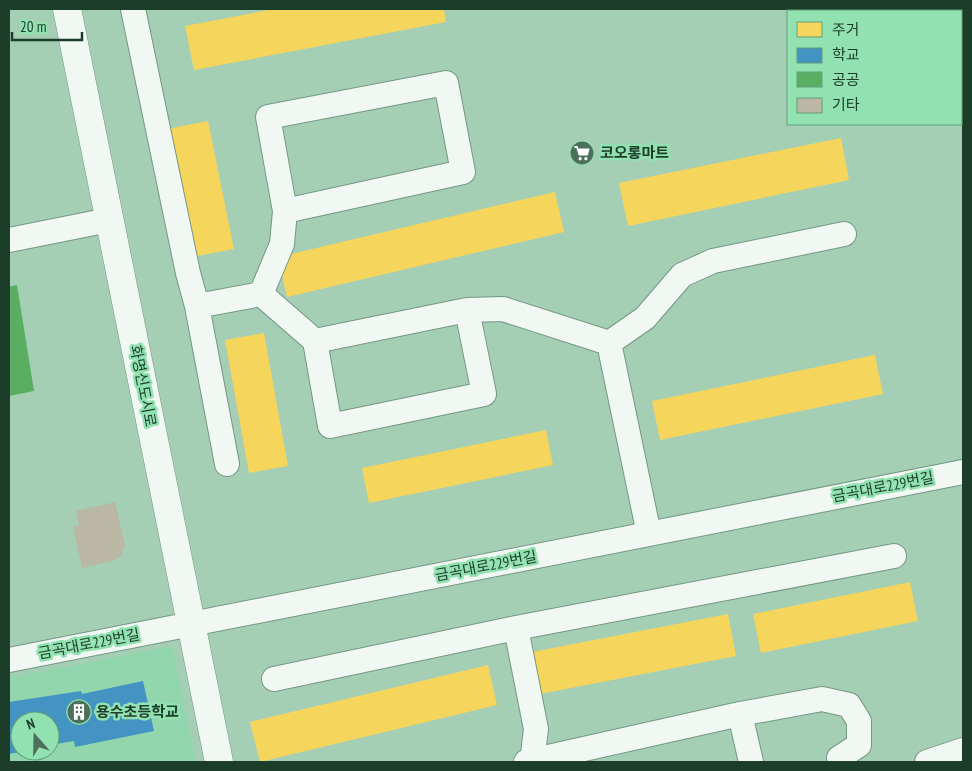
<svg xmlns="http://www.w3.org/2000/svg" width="972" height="771" viewBox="0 0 972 771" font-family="'PT Sans Narrow','Noto Sans KR',sans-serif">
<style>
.built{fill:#92d6ad;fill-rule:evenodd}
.homes{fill:#f6d55c}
.schools{fill:#4393c3}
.public{fill:#5aae61}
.building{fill:#bab7a5}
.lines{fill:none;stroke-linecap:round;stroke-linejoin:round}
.minor-casing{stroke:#759784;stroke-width:26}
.major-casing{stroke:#759784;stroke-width:29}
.minor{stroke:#f1f8f4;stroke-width:24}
.major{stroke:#f1f8f4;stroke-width:28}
.labels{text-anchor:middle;stroke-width:5;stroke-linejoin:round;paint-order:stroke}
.poi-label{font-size:15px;font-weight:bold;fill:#1c3d2a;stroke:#92e1b1;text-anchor:start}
.street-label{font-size:15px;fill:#1c3d2a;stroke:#92e1b1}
</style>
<rect width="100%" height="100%" fill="#a4cfb5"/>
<path class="built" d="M172 646 196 762H9V678ZM20 721H50V751H20Z"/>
<path class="homes" d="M274 9H444L446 22 194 70 185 26Z
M208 121 234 249 192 257 167 129Z
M841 138 849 180 628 226 619 183Z
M555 192 564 232 287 297 278 257Z
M264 333 288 466 249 473 225 340Z
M875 355 883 394 660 440 652 401Z
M546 430 553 465 369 503 362 468Z
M910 582 918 621 761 653 753 614Z
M728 614 736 656 540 694 532 652Z
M488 665 497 705 260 762 250 722Z"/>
<path class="schools" d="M143 681 154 731 75 747 74 741 50 745V721H20V752L9 754V702L81 691 82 694Z"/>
<path class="public" d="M17 285 34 391 9 396V287Z"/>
<path class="building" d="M115 502 125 545 121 556 113 561 82 568 73 527 79 525 76 511Z"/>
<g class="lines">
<defs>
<path id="minor" d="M133 9 188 273 197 306 227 464
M285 211 463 172 446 83 268 117 285 211 282 244 261 294 315 341 467 310 503 309 609 343 645 318 682 275 713 261 844 234
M9 240 109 220
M197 306 261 294
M315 341 330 426 484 394 467 310
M609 343 649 534
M516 628 894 556
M9 660 963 472
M274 679 516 628 536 729 532 762
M740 714 822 699 849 705 859 721V745L839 758
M526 762 740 714 751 762
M927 762 963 750"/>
<path id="major" d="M67 9 219 762
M956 9V11
M961 49 963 71"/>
</defs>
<use href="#minor" class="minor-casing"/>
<use href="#major" class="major-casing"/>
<use href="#minor" class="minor"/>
<use href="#major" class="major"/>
</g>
<defs>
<symbol id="supermarket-disc" viewBox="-11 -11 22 22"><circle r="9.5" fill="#4c705b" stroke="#92e1b1"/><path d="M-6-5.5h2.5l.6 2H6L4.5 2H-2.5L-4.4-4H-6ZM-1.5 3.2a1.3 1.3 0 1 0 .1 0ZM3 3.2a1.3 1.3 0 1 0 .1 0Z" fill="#fff"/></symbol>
<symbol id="building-disc" viewBox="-11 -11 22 22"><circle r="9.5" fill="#4c705b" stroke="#92e1b1"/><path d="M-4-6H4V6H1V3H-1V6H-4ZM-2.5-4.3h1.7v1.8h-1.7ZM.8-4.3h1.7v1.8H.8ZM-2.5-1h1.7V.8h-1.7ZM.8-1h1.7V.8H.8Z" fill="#fff"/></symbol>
</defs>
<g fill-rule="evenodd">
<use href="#supermarket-disc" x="568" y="139" width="28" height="28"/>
<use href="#building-disc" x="65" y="698" width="28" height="28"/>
</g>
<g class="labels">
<g class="poi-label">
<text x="600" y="158">코오롱마트</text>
<text x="96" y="717">용수초등학교</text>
</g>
<g class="street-label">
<text transform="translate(143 386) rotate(79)" y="5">화명신도시로</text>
<text transform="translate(883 487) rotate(-11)" y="5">금곡대로229번길</text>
<text transform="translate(486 566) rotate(-11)" y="5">금곡대로229번길</text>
<text transform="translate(89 644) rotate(-11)" y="5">금곡대로229번길</text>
</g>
</g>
<rect width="972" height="771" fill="none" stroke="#1c3d2a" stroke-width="20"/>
<rect x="787" y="10" width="175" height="115" fill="#92e1b1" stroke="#639f7b"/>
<rect x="797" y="22" width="25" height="15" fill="#f6d55c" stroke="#639f7b"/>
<text x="832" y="35" font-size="15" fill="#1c3d2a">주거</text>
<rect x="797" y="48" width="25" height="15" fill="#4393c3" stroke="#639f7b"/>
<text x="832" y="60" font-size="15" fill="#1c3d2a">학교</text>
<rect x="797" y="72" width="25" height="15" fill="#5aae61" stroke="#639f7b"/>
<text x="832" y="85" font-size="15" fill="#1c3d2a">공공</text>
<rect x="797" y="98" width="25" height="15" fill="#bab7a5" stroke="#639f7b"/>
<text x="832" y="110" font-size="15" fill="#1c3d2a">기타</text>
<g transform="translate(35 736) rotate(340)"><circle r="24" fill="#92e1b1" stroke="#639f7b"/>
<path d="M0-4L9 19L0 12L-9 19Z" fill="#4c705b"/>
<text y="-8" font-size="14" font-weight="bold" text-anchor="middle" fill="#1c3d2a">N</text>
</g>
<path d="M12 32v8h70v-8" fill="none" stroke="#1c3d2a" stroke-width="2.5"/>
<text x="20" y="32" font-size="15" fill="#1c3d2a" stroke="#92e1b1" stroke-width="4" paint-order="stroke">20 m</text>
</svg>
